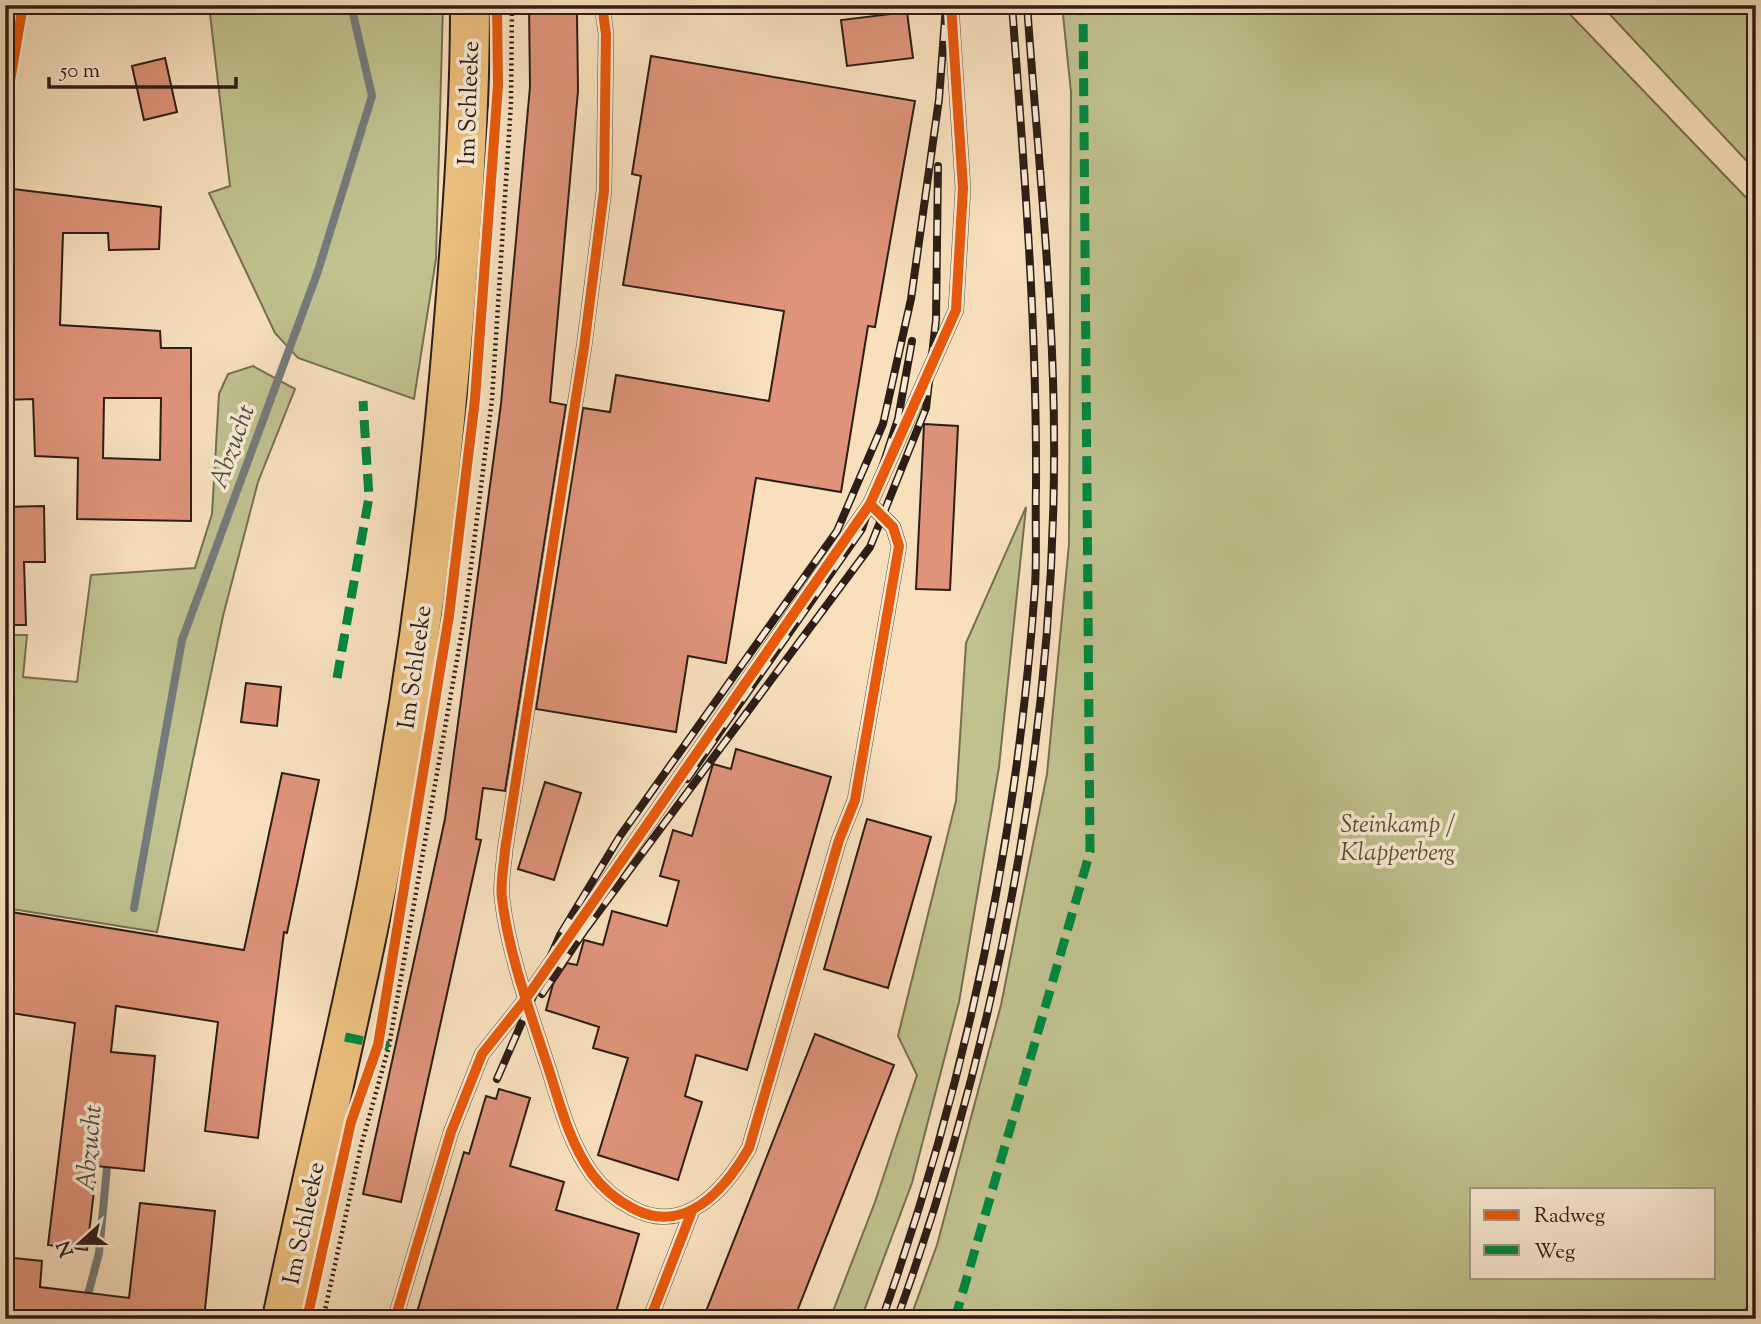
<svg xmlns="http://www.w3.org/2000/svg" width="1761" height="1324" viewBox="0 0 1761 1324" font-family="'Sorts Mill Goudy',serif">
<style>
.green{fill:#c0c18f;stroke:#766f53;stroke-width:2;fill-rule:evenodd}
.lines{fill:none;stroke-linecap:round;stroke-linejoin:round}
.stream{stroke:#747b7b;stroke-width:8}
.building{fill:#de937a;stroke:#2d1d17;stroke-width:2;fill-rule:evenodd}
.service-casing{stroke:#604e40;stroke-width:16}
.primary-casing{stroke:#2d1d17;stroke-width:42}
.path{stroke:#2d1d17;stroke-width:4.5;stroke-dasharray:2 3.5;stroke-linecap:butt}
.service{stroke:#faebd4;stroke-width:12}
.primary{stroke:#ecc07e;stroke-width:38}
.rail-casing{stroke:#2d1d17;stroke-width:8}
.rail{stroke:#faebd4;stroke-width:5;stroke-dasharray:16;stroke-linecap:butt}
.quiet{stroke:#00873e;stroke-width:9;stroke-dasharray:18 9;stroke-linecap:butt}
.cycleway-casing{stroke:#faebd4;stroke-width:15}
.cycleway{stroke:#e8590c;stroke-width:10}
.labels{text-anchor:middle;stroke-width:7;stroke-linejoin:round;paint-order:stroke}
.street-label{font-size:24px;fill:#2d1d17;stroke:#faebd4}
.park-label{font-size:24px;font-style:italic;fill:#594e3b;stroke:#faebd4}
.water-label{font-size:26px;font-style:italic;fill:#514c49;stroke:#faebd4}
</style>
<rect width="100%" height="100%" fill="#f8e0bd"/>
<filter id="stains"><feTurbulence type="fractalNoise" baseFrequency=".00286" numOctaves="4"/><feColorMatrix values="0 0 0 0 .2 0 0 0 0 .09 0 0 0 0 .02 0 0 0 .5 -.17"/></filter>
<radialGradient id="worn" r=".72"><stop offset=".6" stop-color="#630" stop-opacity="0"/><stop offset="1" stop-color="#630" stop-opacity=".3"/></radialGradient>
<path class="green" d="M209 5H443L436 259 414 399 298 358 275 333 209 193 230 186Z
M1062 5H1561L1756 208V1319H910L937 1245 1001 1005 1047 774 1069 544 1071 92ZM1472 1189H1714V1277H1472Z
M1601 5H1756V171Z
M253 366 295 389 258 482 223 616 157 932 5 908V635H27L23 677 77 682 91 575 195 568 212 514 219 394 228 374Z
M1026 507 999 767 959 1002 912 1183 861 1319H830L875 1202 917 1075 898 1036 956 801 966 643Z"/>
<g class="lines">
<path class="stream" d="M134 908 182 640 318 271 372 96 351 5
M86 1302 99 1253 108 1156"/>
</g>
<path class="building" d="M529 5H572L573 14H577L578 91 550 402 566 405 505 791 483 788 476 839 481 840 401 1202 363 1194 445 819 501 404 530 87Z
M907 12 913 58 847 66 841 20Z
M651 56 915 101 875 327 868 326 841 492 756 478 726 663 688 656 676 732 536 709 583 408 610 412 616 375 769 401 784 311 623 285 641 176 632 174Z
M165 58 177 112 144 120 132 66Z
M13 189 161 207 159 249 109 250 108 233H63L60 325 160 331 161 348H191V521L77 519 78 458 35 456 33 399 5 400V219ZM104 398H161L160 460 103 458Z
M924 424 958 426 950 590 916 589Z
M44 506 45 562H24L26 625H5V507Z
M246 683 281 687 277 726 241 722Z
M736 749 831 777 747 1070 696 1055 685 1096 702 1102 678 1180 598 1155 628 1058 593 1048 599 1027 546 1010 553 984 567 963 577 965 584 940 603 945 612 911 667 926 679 881 660 876 673 830 692 836 713 764 731 769Z
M282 773 319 780 287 933 284 932 258 1138 205 1131 218 1022 116 1006 111 1052 155 1056 144 1171 97 1166 87 1250 48 1245 75 1023 5 1012V911L244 950Z
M545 782 581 793 554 880 518 869Z
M867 819 931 837 888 988 824 969Z
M815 1034 894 1065 794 1319H703Z
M499 1089 530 1098 510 1166 564 1182 556 1210 639 1234 614 1319H415L464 1152 469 1154 486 1096 496 1099Z
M140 1203 215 1211 204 1319H5V1257L42 1261 40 1287 129 1298Z"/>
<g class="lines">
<defs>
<path id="service" d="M602 5 606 34 604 191 584 347 505 850C504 866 500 883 502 898 508 952 531 1015 548 1067 560 1104 569 1142 592 1174 603 1189 617 1200 632 1208 684 1236 724 1191 749 1148L839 840 855 800 899 546 893 527 870 504
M395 1319 451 1132 482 1054 525 1000 870 504 956 310 963 188 951 5
M650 1319 692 1211"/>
<path id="primary" d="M282 1319C313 1170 350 1024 379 875 414 695 438 514 453 332 462 223 470 115 470 5"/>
</defs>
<use href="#service" class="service-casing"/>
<use href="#primary" class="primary-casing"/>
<path class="path" d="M323 1319 361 1146 389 1046 465 614 492 399 511 103 512 5"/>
<use href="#service" class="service"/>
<use href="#primary" class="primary"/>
<defs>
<path id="rail" d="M687 779 862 529 898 419 912 341
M585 930 870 547 926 408 936 320 938 166
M542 994 589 924
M497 1079 560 935 620 836 837 531 883 424 911 299 939 99 946 5
M882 1319C967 1081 1017 839 1035 587 1037 554 1035 520 1036 487 1037 326 1024 166 1012 5
M897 1319C1004 1022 1063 696 1053 379 1049 255 1036 130 1027 5"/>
</defs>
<use href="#rail" class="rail-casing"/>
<use href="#rail" class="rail"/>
<path class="quiet" d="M337 678 369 497 363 401
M345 1037 389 1046
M955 1319 1090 852 1083 5
M1741 1319 1756 1304"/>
<defs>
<path id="cycleway" d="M602 5 606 34 604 191 584 347 505 850C504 866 500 883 502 898 508 952 531 1015 548 1067 560 1104 569 1142 592 1174 603 1189 617 1200 632 1208 684 1236 724 1191 749 1148L839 840 855 800 899 546 893 527 870 504
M5 110 23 5
M307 1319 351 1122 378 1045 449 616 475 399 498 85 497 5
M395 1319 451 1132 482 1054 525 1000 870 504 956 310 963 188 951 5
M650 1319 692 1211"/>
</defs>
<use href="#cycleway" class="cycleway-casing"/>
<use href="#cycleway" class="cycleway"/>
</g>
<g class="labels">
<g class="street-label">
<text transform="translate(468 103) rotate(-88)" y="8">Im Schleeke</text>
<text transform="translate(414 667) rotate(-82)" y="8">Im Schleeke</text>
<text transform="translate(303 1223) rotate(-78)" y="8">Im Schleeke</text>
</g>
<g class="park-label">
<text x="1398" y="832">Steinkamp /<tspan x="1398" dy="28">Klapperberg</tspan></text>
</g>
<g class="water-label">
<text transform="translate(231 446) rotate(-70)" y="9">Abzucht</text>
<text transform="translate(88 1148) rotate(-85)" y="9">Abzucht</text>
</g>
</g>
<rect width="1761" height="1324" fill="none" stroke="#f8e0bd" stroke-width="28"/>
<rect x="7" y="7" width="1747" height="1310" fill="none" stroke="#2d1d17" stroke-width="3.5"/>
<rect x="14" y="14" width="1733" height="1296" fill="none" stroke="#2d1d17" stroke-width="2"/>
<rect x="1470" y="1188" width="245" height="91" fill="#faebd4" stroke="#a89988" stroke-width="2"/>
<rect x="1484" y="1210" width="35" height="10" fill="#e8590c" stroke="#a89988" stroke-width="2"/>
<text x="1534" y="1222" font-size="21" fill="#2d1d17">Radweg</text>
<rect x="1484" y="1245" width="35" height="10" fill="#00873e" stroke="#a89988" stroke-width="2"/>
<text x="1534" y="1258" font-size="21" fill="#2d1d17">Weg</text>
<g transform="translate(80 1243) rotate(249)" stroke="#faebd4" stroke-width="5" paint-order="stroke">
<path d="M0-5L12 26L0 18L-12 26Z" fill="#2d1d17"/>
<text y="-10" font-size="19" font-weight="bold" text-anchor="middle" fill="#2d1d17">N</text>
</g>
<path d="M49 77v10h187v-10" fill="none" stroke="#2d1d17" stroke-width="3.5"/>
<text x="60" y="77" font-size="21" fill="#2d1d17" stroke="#faebd4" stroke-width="5" paint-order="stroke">50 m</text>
<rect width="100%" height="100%" filter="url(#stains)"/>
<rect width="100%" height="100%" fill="url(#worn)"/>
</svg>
